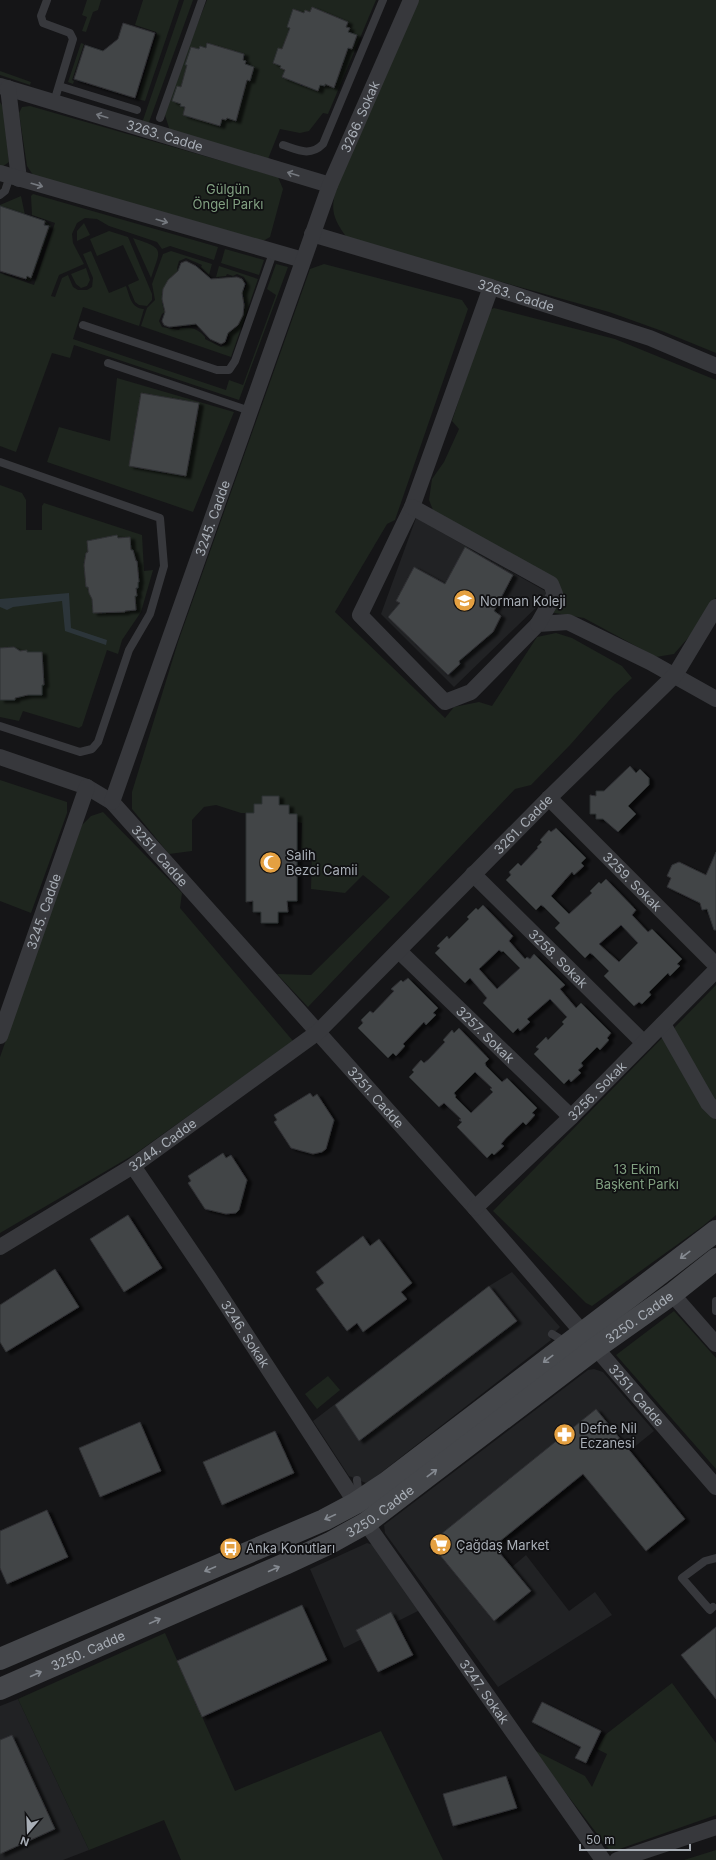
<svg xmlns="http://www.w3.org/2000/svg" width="716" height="1860" viewBox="0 0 716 1860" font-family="Inter,sans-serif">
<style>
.built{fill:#212224}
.green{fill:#1e251e}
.water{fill:#2c353a}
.building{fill:#424447;stroke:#2f3033;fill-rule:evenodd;filter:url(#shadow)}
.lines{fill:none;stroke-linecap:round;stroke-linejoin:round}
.lane{stroke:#37383c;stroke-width:8}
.street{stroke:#37383c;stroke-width:16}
.secondary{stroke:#45474b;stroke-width:22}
.oneway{stroke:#75797f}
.oneway2{stroke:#858a91}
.labels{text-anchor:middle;stroke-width:3.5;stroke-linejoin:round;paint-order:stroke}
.street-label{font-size:13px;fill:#a8aeb6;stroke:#101012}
.park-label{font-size:13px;fill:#81a081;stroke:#101012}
.poi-label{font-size:13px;fill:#a8aeb6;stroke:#101012;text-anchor:start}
</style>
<defs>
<filter id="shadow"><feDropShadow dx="4.5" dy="2.5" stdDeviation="1" flood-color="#0009"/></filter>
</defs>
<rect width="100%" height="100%" fill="#151517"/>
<path class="built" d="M416 518 547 592V597L454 687 381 614Z
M512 1272 560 1327 550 1337 551 1340 369 1482 366 1483 349 1476 313 1421 489 1286Z
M594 1369 603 1372 654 1431 590 1483 583 1475 495 1546 512 1567 526 1555 569 1611 595 1592 612 1615 498 1687 385 1533 384 1525 588 1370Z
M367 1543 373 1545 420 1610 344 1648 310 1569Z
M18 1699 89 1850 63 1860H0V1706Z"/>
<path class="green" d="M87 0H101L98 10 93 12 86 32 82 31 87 17 82 15Z
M143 0H179L145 101 137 99 157 34 156 32 135 25Z
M184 0H193L148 125 142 123Z
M207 0H376L328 114 323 113 309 131 300 133 280 129 268 159 170 131 163 109Z
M418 0H716V353L662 331 609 312 348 239C328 213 331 205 341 175Z
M81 43 84 44 72 80 74 81 73 84 68 82Z
M0 71 31 82 30 85 0 75Z
M0 102 3 107 9 162 2 167 0 166Z
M30 106 278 177 283 189 270 237 263 241 33 175 27 166 19 113 22 107Z
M33 194 218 247 214 260 170 246 162 249 157 242 109 226 97 219 85 218 77 223 72 234 73 243 84 264 59 275 51 296 55 297 62 278 68 275 73 287 78 290H87L92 287 93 278 83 254 91 251 109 293 126 286C130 297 131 308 144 309L139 326 83 307 73 339 226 390 229 380 243 385 276 295 267 289 276 264 288 267 239 400 74 345 70 358 52 353 16 452 0 446V273L34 285 55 223 32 215 31 196Z
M21 196 25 215 0 206V205Z
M45 221 51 226 32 279 29 281 26 279 27 276 31 278 48 226 44 225Z
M84 223 90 235 77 241V231Z
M109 231 128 237 152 294V300L147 306 139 305 135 302 128 285 139 280 123 245 97 256 90 239Z
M133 238C165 249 161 248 151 278Z
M225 249 264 260 259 275 221 263Z
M171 251 212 264 209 275 201 267 202 265 186 258 179 261 177 268 178 272C164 280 158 297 165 312L162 314 159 321 162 327 179 330 180 328C192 327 197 328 205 337V339L221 347 227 344 230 337 228 333C244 325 248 307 241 292L245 290 247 283 244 277 237 274 233 276 227 274 226 276 216 277 219 266 258 279 231 357 141 326 147 308 155 300 152 284 163 254Z
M324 264 462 300 468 309 395 520 387 524 335 612 445 718 454 707 479 702 492 706 537 637 556 633 572 638 622 666 632 678 614 695 570 745 531 785 515 789 308 1007 277 974 311 975 390 897 363 875 345 893 311 889 312 851 301 850 302 823 297 822 289 814V805H279V796H262V804L254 805V813H241L216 805 204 807 192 820V851L169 854 132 809V792L178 642 310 269Z
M86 268 90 280 87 286 81 288 76 284 71 274Z
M494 308 615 339 716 380V597L701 623 674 654 656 657 584 618 549 612 561 598 435 515 429 500 432 479 444 462 459 429 452 421 488 311Z
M117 378 234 412 193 512 47 462 59 427 110 441Z
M0 485 22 493 26 500V530H42V506L44 503 142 535 144 571 153 570 141 612 122 640 118 654 107 650 82 726 79 728 23 711 19 721 0 717Z
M0 780 67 802V813L31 913 0 901Z
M103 812 182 893 180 908 293 1041 135 1154 0 1233V1057L82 825 91 816Z
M716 985V1104L673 1034 675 1027Z
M664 1036 716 1120V1215L703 1226 592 1306 586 1303 493 1211Z
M674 1311 716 1358V1469L616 1355Z
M328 1376 340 1390 317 1409 305 1394Z
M165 1633 235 1791 381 1731 443 1860H181L164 1820 89 1850 18 1699Z
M672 1683 716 1743V1815L611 1852 532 1749 585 1776 592 1787 607 1754 597 1749 605 1735Z
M716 1850V1860H684Z"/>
<path class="water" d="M69 593 71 628 107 640 106 645 65 631 62 601 13 607 7 610 0 607V599Z"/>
<path class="building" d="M312 7 348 22 346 27 350 28 348 32 357 35 352 49 348 48 334 88 325 84V86L320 85 318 91 282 77 285 70 280 68 281 66 273 63 278 48 282 49 290 28 287 27 293 9 304 13 305 10 310 12Z
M123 23 155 33 135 98 74 79 85 45 103 51 118 39Z
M207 43 244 54 243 60 246 61 245 64 254 67 250 81 247 80 236 121 227 118 226 120 222 119 220 126 183 115 185 107 180 106 181 104 172 101 177 86 181 87 187 65H185L191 47 199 49 200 46 206 48Z
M0 206 45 221 44 225 49 226 31 278 27 276 26 279 0 271Z
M186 261 196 266 211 279 237 277 242 279 245 284 242 293 244 305 243 315 238 325 228 333 225 342 221 344 210 339 196 324 169 327 164 325 162 321 165 312 162 299 163 289 168 280 178 271 181 263Z
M141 393 199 403 186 476 129 466Z
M117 535 118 538 130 537 131 550H133L136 561H137L139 582H138V588H136L137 596H135L136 610 125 611V612L93 613 92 599 89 593 88 587H86L84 565 86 553 88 552 87 541Z
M465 547 513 575 494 611 501 616 493 632 459 661 460 664 448 675 388 617 400 603 396 601 414 567 445 584Z
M14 647 20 651 27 650V652H42L44 685H42V695H28L15 698V700H0V648Z
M630 766 636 773 640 769 649 778V785L628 806 636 814 618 832 603 819H596V814H590V795L596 796V791H604Z
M262 796H279V805H289V814H297V901H287L288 912H278V923H261V912H253V901L246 902V813H254V804H262Z
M556 828 586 858 581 863 584 866 574 875 572 872 551 896 569 914 592 893 590 891 599 882 601 884 606 879 636 910 632 915 648 932 652 929 682 959 677 964 680 966 670 976 668 973 649 992 651 995 642 1004 639 1002 634 1006 604 976 609 971 593 955 590 953 585 958 555 928 560 923 544 907 541 905 536 910 506 880 511 875 509 872 518 863 521 866 538 848 537 847 542 842 540 840 549 830 551 832ZM621 925 638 943 619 962 599 944Z
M716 852V930H714L707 909 702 910 700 903 667 887 671 878 667 876 672 865 679 862 706 875Z
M483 905 513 936 509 941 525 959 527 957 530 959 534 954 565 985 560 989 576 1008 581 1003 611 1033 607 1038 609 1040 600 1050 597 1047 581 1063 583 1066 578 1070 581 1073 571 1082 569 1079 564 1084 534 1054 539 1049 536 1047 546 1037 548 1040 564 1024 562 1022 567 1017 550 999 527 1019 530 1022 520 1031 518 1028 513 1033 483 1003 487 998 470 978 465 983 435 953 440 948 437 946 447 936 449 939 469 919 467 917 476 908 478 910ZM499 950 502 952 503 951 520 968 497 989 479 969Z
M408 978 438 1008 433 1013 436 1015 426 1025 424 1022 403 1044 405 1046 396 1056 393 1053 388 1058 358 1028 363 1023 361 1020 370 1011 373 1013 394 991 391 989 401 980 403 982Z
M459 1028 489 1059 485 1063 486 1066 502 1082 507 1078 537 1108 532 1113 535 1115 526 1125 523 1122 506 1138 501 1144 504 1146 494 1155 492 1153 487 1158 457 1127 462 1122 459 1120 461 1119 444 1103 439 1107 409 1077 414 1072 412 1070 421 1060 424 1063 429 1059 445 1042 443 1040 452 1030 454 1033ZM475 1072 492 1088 490 1089 493 1092 471 1113 455 1097 456 1096 454 1093Z
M310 1093 313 1097 317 1094 334 1120 326 1149 322 1152 313 1154 291 1148 274 1122 277 1120 274 1115Z
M223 1153 226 1158 231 1155 247 1180 239 1210 236 1213 226 1214 205 1209 188 1183 191 1181 188 1176Z
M128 1215 162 1268 124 1292 90 1239Z
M363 1236 370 1246 379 1239 412 1283 401 1292 407 1299 363 1332 357 1323 347 1331 316 1289 324 1283 316 1272Z
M55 1269 79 1307 6 1352 0 1342V1305Z
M489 1286 517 1321 359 1441 335 1405Z
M596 1409 685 1519 646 1551 583 1474 494 1546 531 1591 494 1621 430 1543Z
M140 1422 161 1471 100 1497 79 1448Z
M275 1431 294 1473 222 1505 203 1462Z
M47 1510 68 1557 7 1584 0 1568V1531Z
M302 1605 327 1660 202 1717 177 1661Z
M391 1612 413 1655 378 1672 356 1630Z
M716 1627V1699L681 1655Z
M542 1702 601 1731 586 1763 575 1758 581 1747 532 1722Z
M12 1735 55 1829 0 1854V1740Z
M506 1776 517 1808 453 1826 443 1794Z"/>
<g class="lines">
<path class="lane" d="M47 0 41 16 43 23 70 33 73 39 54 102
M59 86 137 110
M160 118 202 0
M283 145C298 150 310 157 323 144L383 0
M0 195 5 191 10 176
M83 325 217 370H229L235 361 273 253
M108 363 250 411
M0 462 160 518 164 566 150 614 129 650 98 742 92 749 80 752 0 726
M716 1301V1311
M552 1334 567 1343
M357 1480 359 1499
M713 1607 710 1610 682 1578 705 1561 716 1558"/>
<g class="street">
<path id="s1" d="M0 86 330 185"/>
<path d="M8 88 19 179"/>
<path d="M0 173 303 260"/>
<path id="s2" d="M312 234 491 287 650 338 716 366"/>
<path d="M491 287 412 507 360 615 445 702 471 692 538 624 568 622 650 662 716 699"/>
<path d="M412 507 551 584 555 594 538 624"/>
<path id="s3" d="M0 757 87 787 112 802 475 1208 716 1487"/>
<path id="s4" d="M549 798 716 965"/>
<path id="s5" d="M112 802 330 185 411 0"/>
<path id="s6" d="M473 874 644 1043"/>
<path id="s7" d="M399 951 571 1117"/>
<path d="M663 1024 708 1103 716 1111"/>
<path id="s8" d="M0 1036 87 787"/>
<path id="s9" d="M133 1166 209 1278 356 1503"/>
<path id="s10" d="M475 1208 571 1117 716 970"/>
<path id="s11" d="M0 1247 133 1166 318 1032 549 798 675 675 716 607"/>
<path d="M672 1294 716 1344"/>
<path id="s12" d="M366 1523 603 1860"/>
<path d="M617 1860 716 1827"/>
</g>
<g class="secondary">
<path d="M0 1659 324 1520 356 1503 386 1483 716 1231"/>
<path id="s13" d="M0 1689 285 1564 330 1543 366 1523 597 1347 672 1294 716 1259"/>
</g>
</g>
<defs><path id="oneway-shaft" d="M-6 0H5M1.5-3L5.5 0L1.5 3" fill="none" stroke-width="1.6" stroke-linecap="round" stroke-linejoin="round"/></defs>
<g class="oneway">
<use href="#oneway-shaft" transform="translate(102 116) rotate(-163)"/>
<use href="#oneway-shaft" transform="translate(293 174) rotate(-163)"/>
<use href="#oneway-shaft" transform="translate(37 185) rotate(16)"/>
<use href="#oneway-shaft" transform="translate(162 221) rotate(16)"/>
</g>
<g class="oneway2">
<use href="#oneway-shaft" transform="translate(685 1255) rotate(143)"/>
<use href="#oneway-shaft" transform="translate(548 1359) rotate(143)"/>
<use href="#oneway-shaft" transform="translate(432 1473) rotate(-37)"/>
<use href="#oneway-shaft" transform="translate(330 1517) rotate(155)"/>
<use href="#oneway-shaft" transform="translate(210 1569) rotate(157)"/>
<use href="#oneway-shaft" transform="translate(274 1569) rotate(-24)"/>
<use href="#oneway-shaft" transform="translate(155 1621) rotate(-24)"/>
<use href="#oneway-shaft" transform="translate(36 1674) rotate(-24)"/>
</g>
<defs>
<symbol id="school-disc" viewBox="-11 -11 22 22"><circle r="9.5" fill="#e4a041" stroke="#101012"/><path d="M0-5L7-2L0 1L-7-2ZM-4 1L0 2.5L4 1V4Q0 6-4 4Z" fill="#fff"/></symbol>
<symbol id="mosque-disc" viewBox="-11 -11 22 22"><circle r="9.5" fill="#e4a041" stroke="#101012"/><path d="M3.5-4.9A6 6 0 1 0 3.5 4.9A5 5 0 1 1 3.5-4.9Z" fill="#fff"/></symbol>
<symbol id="pharmacy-disc" viewBox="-11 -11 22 22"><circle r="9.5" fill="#e4a041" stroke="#101012"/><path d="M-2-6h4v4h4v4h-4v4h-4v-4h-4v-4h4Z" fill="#fff"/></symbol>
<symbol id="supermarket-disc" viewBox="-11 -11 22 22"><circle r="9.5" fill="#e4a041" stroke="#101012"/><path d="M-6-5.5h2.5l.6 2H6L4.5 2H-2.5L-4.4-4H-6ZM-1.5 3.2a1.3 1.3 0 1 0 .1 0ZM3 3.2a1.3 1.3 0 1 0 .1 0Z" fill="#fff"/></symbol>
<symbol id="bus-disc" viewBox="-11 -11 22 22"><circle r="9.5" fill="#e4a041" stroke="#101012"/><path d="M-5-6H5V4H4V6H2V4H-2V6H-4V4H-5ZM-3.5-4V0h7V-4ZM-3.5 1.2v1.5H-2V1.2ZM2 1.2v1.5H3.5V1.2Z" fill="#fff"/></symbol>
</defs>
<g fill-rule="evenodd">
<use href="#school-disc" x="452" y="588" width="25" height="25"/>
<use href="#mosque-disc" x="258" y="850" width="25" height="25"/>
<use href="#pharmacy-disc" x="552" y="1422" width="25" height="25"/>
<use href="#supermarket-disc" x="428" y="1532" width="25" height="25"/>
<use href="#bus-disc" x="218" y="1536" width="25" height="25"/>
</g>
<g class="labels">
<g class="street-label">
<text dy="5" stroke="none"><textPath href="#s5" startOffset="729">3266. Sokak</textPath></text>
<text dy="5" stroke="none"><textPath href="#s1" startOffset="172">3263. Cadde</textPath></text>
<text dy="5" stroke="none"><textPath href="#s2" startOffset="213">3263. Cadde</textPath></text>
<text dy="5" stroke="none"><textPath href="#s5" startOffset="301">3245. Cadde</textPath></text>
<text dy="5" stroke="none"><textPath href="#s11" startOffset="676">3261. Cadde</textPath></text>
<text dy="5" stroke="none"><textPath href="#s3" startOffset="193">3251. Cadde</textPath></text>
<text dy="5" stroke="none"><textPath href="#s4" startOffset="118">3259. Sokak</textPath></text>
<text dy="5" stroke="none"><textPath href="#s8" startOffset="132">3245. Cadde</textPath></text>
<text dy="5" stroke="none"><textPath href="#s6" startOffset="120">3258. Sokak</textPath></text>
<text dy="5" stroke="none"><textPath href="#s7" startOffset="120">3257. Sokak</textPath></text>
<text dy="5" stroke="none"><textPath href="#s10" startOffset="169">3256. Sokak</textPath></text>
<text dy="5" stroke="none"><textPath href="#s3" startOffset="517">3251. Cadde</textPath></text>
<text dy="5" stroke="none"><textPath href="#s11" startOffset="192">3244. Cadde</textPath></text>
<text dy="5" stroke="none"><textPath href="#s13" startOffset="744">3250. Cadde</textPath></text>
<text dy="5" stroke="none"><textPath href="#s9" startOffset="202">3246. Sokak</textPath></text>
<text dy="5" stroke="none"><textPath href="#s3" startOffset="913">3251. Cadde</textPath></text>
<text dy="5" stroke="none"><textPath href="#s13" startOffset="420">3250. Cadde</textPath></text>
<text dy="5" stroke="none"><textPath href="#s13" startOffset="96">3250. Cadde</textPath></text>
<text dy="5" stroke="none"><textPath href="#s12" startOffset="206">3247. Sokak</textPath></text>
</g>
<g class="park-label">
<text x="228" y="194">Gülgün<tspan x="228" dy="15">Öngel Parkı</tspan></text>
<text x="637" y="1174">13 Ekim<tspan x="637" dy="15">Başkent Parkı</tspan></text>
</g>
<g class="poi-label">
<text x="480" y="606">Norman Koleji</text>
<text x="286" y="860">Salih<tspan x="286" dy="15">Bezci Camii</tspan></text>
<text x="580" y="1433">Defne Nil<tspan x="580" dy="15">Eczanesi</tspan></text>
<text x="456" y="1550">Çağdaş Market</text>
<text x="246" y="1553">Anka Konutları</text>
</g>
</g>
<g transform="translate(28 1832) rotate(199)" stroke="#101012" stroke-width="3" paint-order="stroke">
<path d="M0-3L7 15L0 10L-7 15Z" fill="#a8aeb6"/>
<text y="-6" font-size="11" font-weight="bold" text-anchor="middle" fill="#a8aeb6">N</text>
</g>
<path d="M580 1844v6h110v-6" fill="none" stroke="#a8aeb6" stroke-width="2"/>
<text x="586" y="1844" font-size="12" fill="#a8aeb6" stroke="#101012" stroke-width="3" paint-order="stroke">50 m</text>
</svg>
